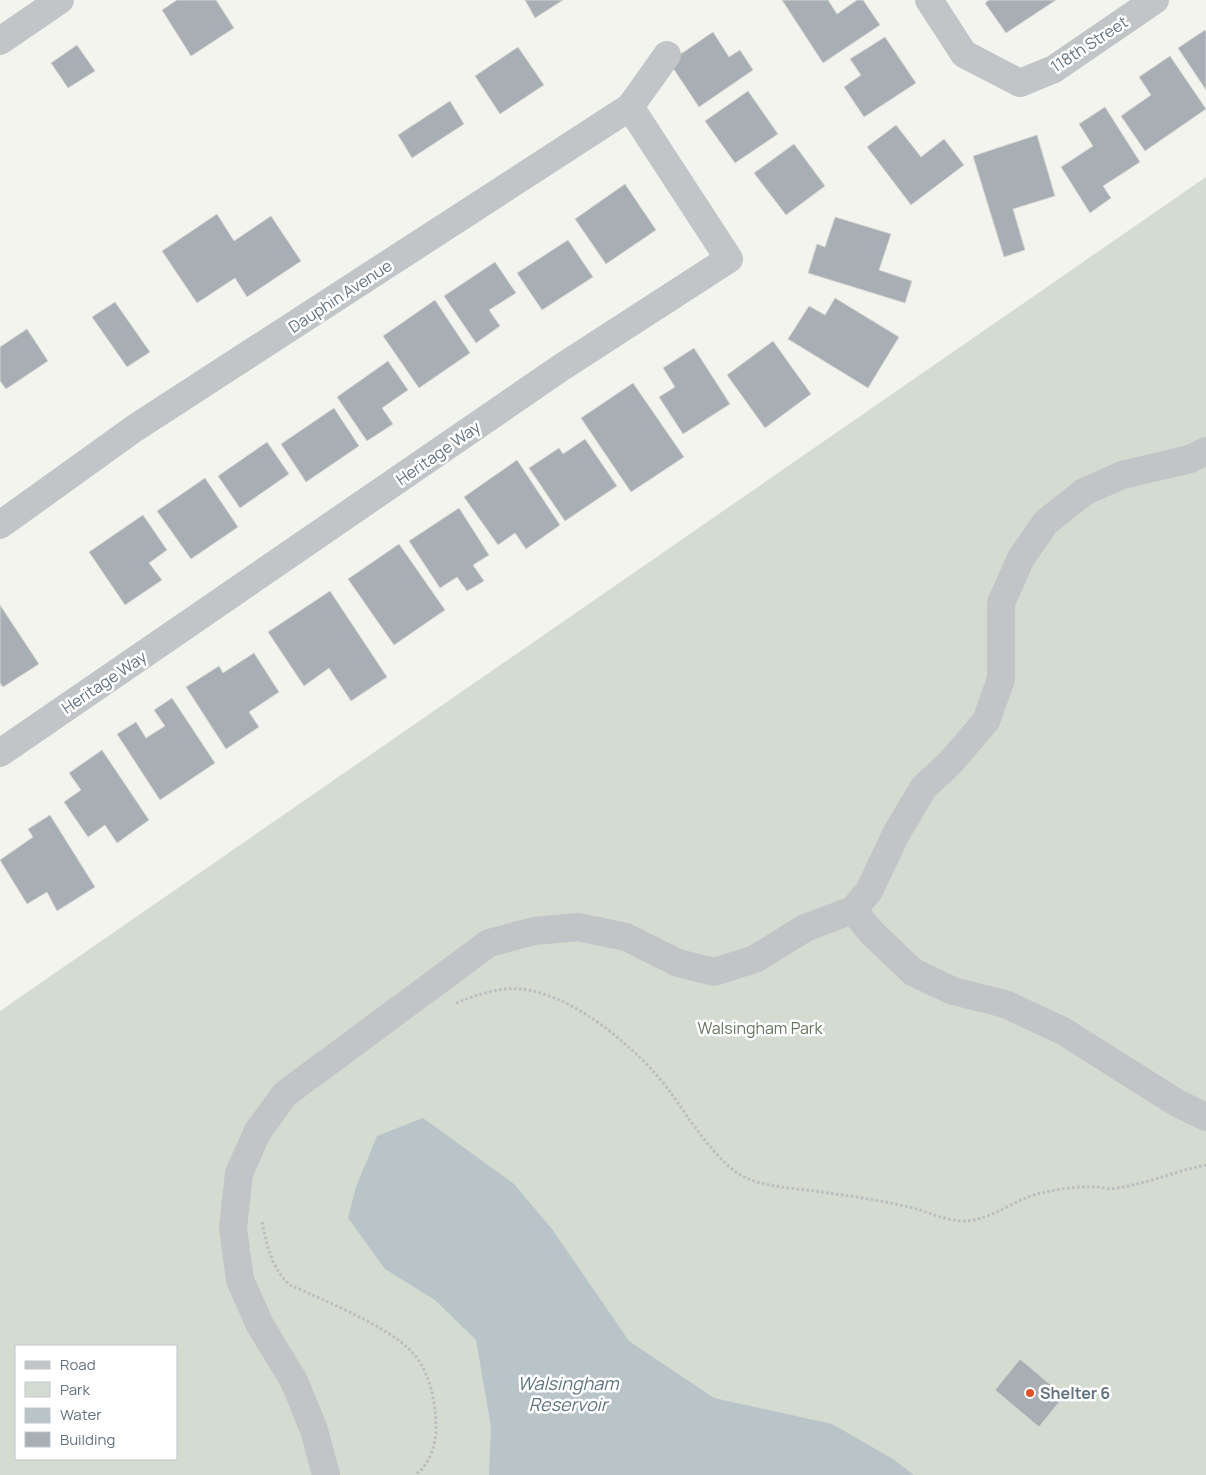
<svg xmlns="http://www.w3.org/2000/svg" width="1206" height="1475" viewBox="0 0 1206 1475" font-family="Manrope,sans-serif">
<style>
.green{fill:#d4dbd1;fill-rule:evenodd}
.water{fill:#b9c4c9}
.building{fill:#a7afb4;stroke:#d5d5d2}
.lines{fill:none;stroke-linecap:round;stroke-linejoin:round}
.path{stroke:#bbbdbf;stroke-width:3;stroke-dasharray:2.5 2.5;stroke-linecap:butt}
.minor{stroke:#c1c5c8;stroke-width:28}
.poi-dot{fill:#e14f22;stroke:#fff;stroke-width:2}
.labels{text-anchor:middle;stroke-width:5;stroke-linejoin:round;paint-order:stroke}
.street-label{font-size:16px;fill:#637380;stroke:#fff}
.park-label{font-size:16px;fill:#667861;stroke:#fff}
.poi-label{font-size:16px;font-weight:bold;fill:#637380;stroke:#fff;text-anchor:start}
.water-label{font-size:18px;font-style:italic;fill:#5f767f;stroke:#fff}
</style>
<rect width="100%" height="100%" fill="#f4f4ef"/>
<path class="green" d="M1206 177V1475H0V1011ZM16 1346H176V1459H16Z"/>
<path class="water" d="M423 1118 514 1184 552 1229 629 1341 714 1398 832 1424 893 1459 914 1475H489L491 1427 476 1340 435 1300 385 1269 348 1218 356 1187 377 1136Z"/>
<path class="building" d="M177 0H216L234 28 191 56 162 10Z
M525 0H563L535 18Z
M782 0H828L837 14 857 0H863L880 25 823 63Z
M989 0H1056L1006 33 985 3Z
M1205 30 1206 32V90L1178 48Z
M713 32 729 57 740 50 753 70 699 107 669 62Z
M885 37 916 83 864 117 844 87 861 75 850 59Z
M77 45 95 71 68 88 51 63Z
M518 47 544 85 500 114 475 76Z
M1170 56 1206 109 1145 151 1121 116 1151 95 1139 77Z
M748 91 778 134 735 163 705 121Z
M450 101 464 124 412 158 398 135Z
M1105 107 1140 162 1103 186 1111 198 1090 213 1061 167 1093 146 1079 124Z
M896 125 921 157 944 139 964 165 911 205 867 147Z
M1037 135 1055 196 1013 209 1025 250 1004 257 973 156Z
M794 144 825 186 786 215 754 173Z
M625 184 656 230 606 264 575 219Z
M217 214 234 241 271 216 301 261 247 297 235 278 197 303 162 251Z
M835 217 891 234 879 270 912 281 905 303 808 273 817 244 825 247Z
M568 240 593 277 542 310 517 273Z
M495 262 516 293 489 310 500 326 476 343 444 296Z
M835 298 899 337 868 388 788 339 809 306 825 315Z
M435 300 470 353 419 388 383 336Z
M115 302 150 352 127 367 92 317Z
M27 329 48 361 6 389 0 381V347Z
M773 341 811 394 765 428 727 375Z
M694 348 730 404 683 434 659 397 675 387 663 368Z
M388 361 408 390 382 408 393 424 367 441 337 397Z
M633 383 684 457 631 492 581 418Z
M334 408 359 446 306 482 281 444Z
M585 439 617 486 565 521 529 468 559 448 563 454Z
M267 442 289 474 240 508 218 476Z
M517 460 560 525 526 549 515 533 498 545 464 497Z
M205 478 238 527 191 559 157 511Z
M459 508 489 555 473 565 484 581 467 591 457 577 440 588 409 541Z
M143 515 167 550 149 563 162 580 125 605 89 552Z
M399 544 445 610 394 645 348 579Z
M330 591 387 677 351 701 329 668 304 686 268 632Z
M0 605 39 664 3 687 0 683Z
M254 653 279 692 249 712 259 727 226 749 186 687 219 666 223 673Z
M172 698 215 763 160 800 117 734 136 722 146 738 165 726 154 710Z
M102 750 149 820 117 843 105 825 88 837 64 802 81 790 69 773Z
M50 815 95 887 57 911 47 892 27 904 0 860 33 837 28 829Z
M1020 1359 1064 1396 1039 1427 995 1390Z"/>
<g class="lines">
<path class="path" d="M456 1003C476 995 499 987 521 989 576 995 640 1051 671 1093 688 1117 719 1166 746 1178 770 1188 796 1188 821 1192 852 1196 886 1201 917 1209 935 1215 955 1224 974 1220 998 1215 1018 1198 1041 1193 1058 1189 1077 1186 1095 1187 1102 1187 1109 1190 1116 1188 1147 1184 1175 1171 1206 1165
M262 1222C267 1245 271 1268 290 1285 323 1300 390 1327 413 1353 430 1373 435 1399 436 1424 437 1442 430 1465 415 1475"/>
<path class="minor" d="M929 0 964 54 1020 83 1054 69 1155 0
M0 41 60 0
M0 525 135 428 630 107 667 55
M0 753 562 367 729 259 630 107
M853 910 872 933 913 972 953 991 1005 1004 1063 1031 1177 1103 1206 1117
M326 1475 314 1430 294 1381 260 1325 240 1280 233 1228 239 1173 258 1131 285 1094 489 943 534 931 578 927 626 937 678 963 714 972 755 959 805 928 853 910 869 891 896 834 924 787 950 763 986 721 1001 679V603L1021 558 1046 522 1084 492 1122 475 1190 459 1206 451"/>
</g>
<circle class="poi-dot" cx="1030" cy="1393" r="5"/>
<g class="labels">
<g class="street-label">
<text transform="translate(1089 44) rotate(-33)" y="6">118th Street</text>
<text transform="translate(340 296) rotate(-33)" y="6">Dauphin Avenue</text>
<text transform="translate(438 453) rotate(-35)" y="6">Heritage Way</text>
<text transform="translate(104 682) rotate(-34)" y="6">Heritage Way</text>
</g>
<g class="park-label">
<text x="760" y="1034">Walsingham Park</text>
</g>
<g class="poi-label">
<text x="1040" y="1399">Shelter 6</text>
</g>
<g class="water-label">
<text x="568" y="1390">Walsingham<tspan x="568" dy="21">Reservoir</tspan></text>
</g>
</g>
<rect x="15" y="1345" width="162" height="115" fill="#ffffff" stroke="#c1c7cc"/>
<rect x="25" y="1361" width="25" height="8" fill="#c1c5c8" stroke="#c1c7cc"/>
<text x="60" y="1370" font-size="15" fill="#637380">Road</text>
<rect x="25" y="1382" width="25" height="15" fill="#d4dbd1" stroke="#c1c7cc"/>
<text x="60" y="1395" font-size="15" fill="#637380">Park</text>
<rect x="25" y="1408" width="25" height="15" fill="#b9c4c9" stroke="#c1c7cc"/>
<text x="60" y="1420" font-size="15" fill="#637380">Water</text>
<rect x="25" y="1432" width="25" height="15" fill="#a7afb4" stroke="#c1c7cc"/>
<text x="60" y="1445" font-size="15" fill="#637380">Building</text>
</svg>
